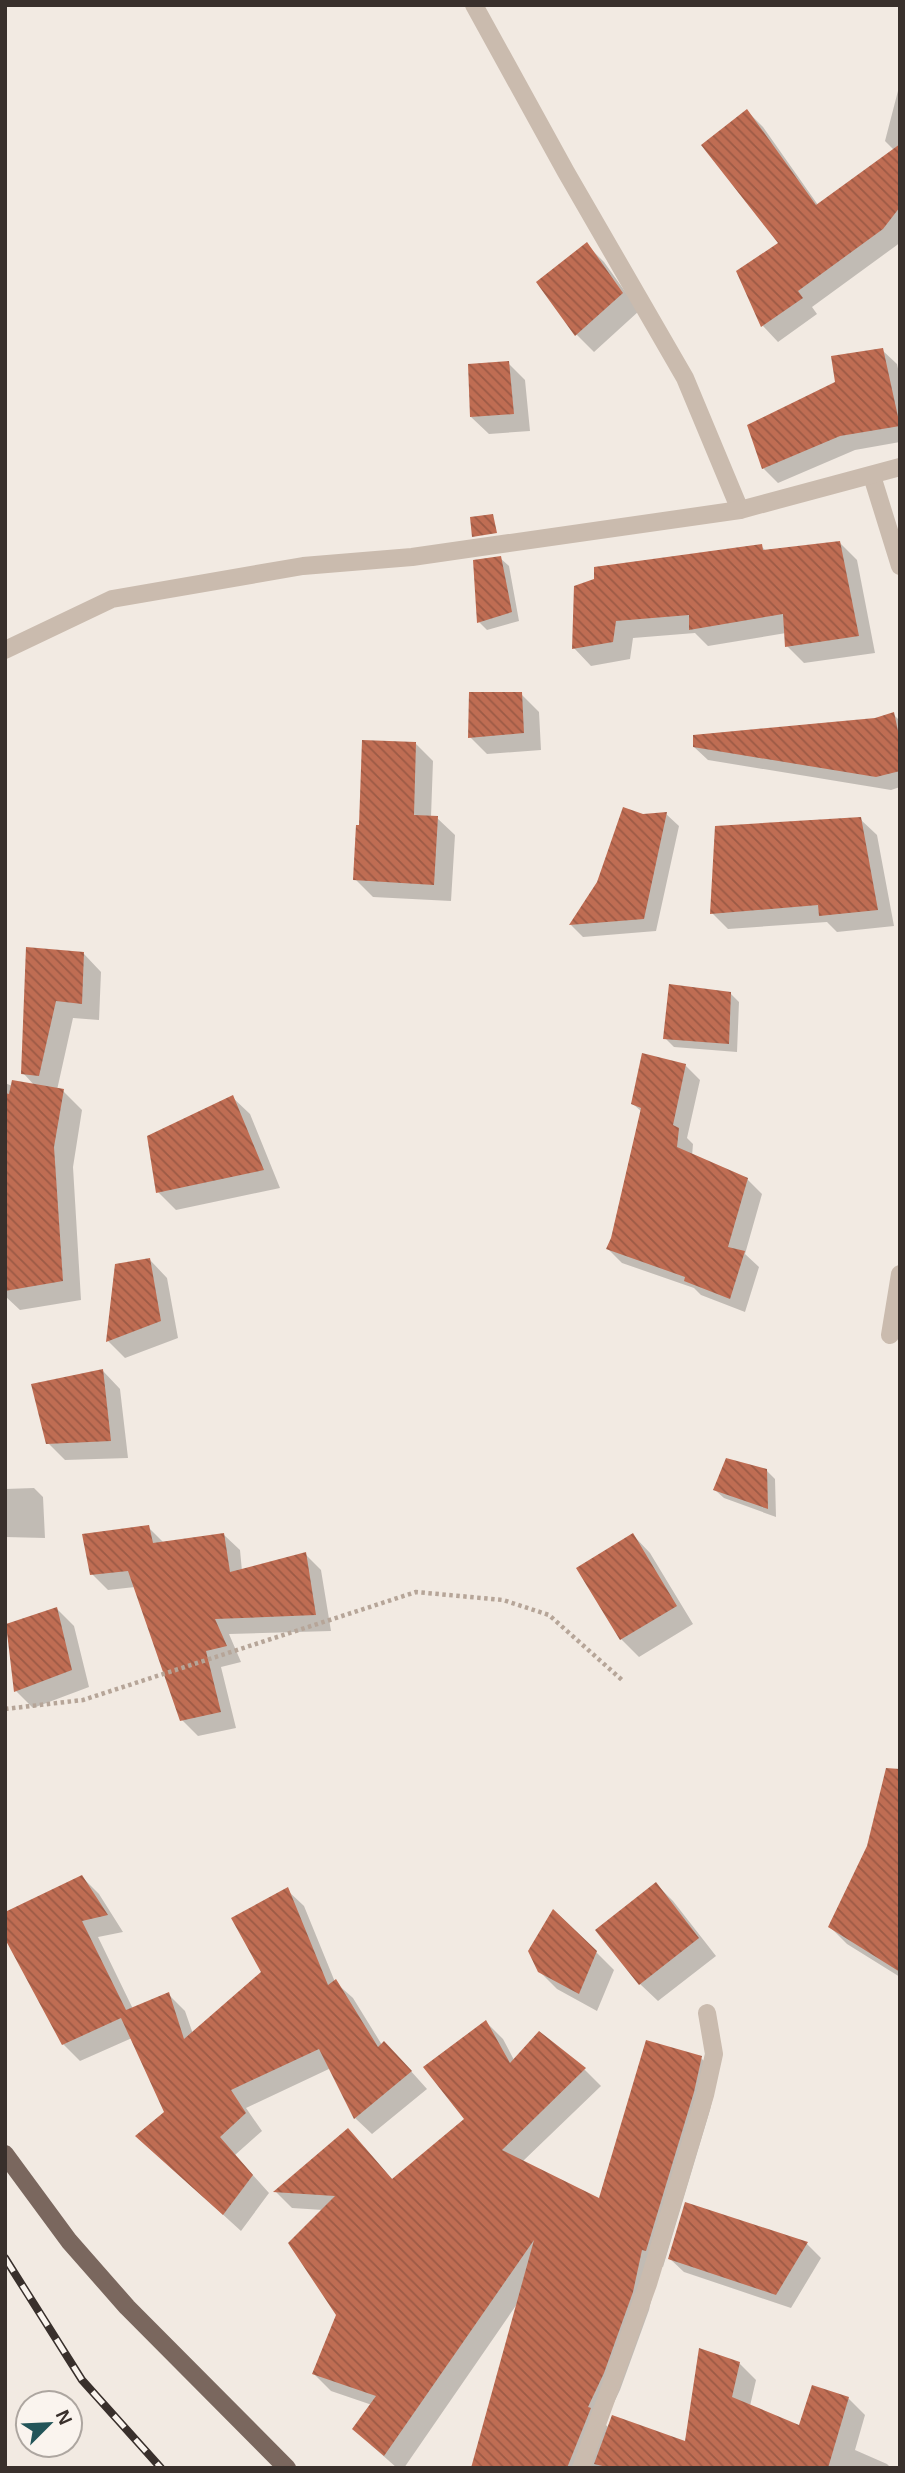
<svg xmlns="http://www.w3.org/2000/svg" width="905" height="2473" viewBox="0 0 905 2473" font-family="Helvetica,sans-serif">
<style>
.shadow{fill:#0003}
.building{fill:url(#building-back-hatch)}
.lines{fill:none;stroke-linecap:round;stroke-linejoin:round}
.path{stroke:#b6a598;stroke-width:4.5;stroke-dasharray:3.5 3.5;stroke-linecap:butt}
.service{stroke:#cabbae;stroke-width:18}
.minor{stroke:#cabbae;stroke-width:18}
.primary{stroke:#7a675e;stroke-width:18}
.rail-casing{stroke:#39302c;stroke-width:8}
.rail{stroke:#faf4ee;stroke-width:5;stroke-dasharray:16;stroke-linecap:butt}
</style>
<defs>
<pattern id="building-back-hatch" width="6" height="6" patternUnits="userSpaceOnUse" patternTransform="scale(1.75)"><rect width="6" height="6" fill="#bf6d53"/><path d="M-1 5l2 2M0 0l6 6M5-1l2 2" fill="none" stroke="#9c5a45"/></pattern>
</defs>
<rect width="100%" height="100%" fill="#f2eae2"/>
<path class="shadow" d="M899 87 900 88V156L885 141Z
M747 111 763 127 818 205 900 202V242L897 245 812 307 817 314 778 342 763 326 738 271 781 244Z
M587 245 604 262 639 311 594 352 577 335 538 282Z
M882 350 897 364 900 378V442L855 450 778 483 763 468 837 383Z
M508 363 525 380 530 431 489 434 471 417Z
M840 543 857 560 875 653 804 663 787 646 786 633 708 646 695 633 633 638 630 659 591 666 574 648 575 587 761 546 767 552Z
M500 558 509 566 519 621 487 630 479 622Z
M521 694 539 712 541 750 487 754 470 737Z
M893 714 900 721V787L891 790 708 760 694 747 875 720Z
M415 743 433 761 431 817 437 818 455 835 451 901 373 897 355 879Z
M666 814 679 826 656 931 583 937 571 925 643 816Z
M860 819 877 835 894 926 837 932 827 922 728 929 712 913Z
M28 949 84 954 101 972 99 1020 73 1018 57 1090 63 1091 82 1110 73 1167 81 1300 20 1310 5 1296V1083L22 1090 35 1086 23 1073Z
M730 993 739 1002 737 1052 674 1047 665 1038Z
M685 1065 700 1080 687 1138 693 1144 692 1156 747 1179 762 1194 745 1254 759 1267 745 1312 701 1295 694 1288 622 1263 608 1249 612 1238 642 1112 633 1104Z
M232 1097 250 1114 280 1188 176 1210 158 1192Z
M150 1260 167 1278 178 1338 125 1358 108 1341Z
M103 1371 120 1389 128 1458 65 1460 48 1443Z
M766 1470 775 1479 776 1517 724 1498 715 1490Z
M34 1488 43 1497 45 1538 5 1537V1489Z
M148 1527 164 1543 224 1535 240 1550 242 1571 305 1554 321 1570 331 1631 229 1634 241 1662 221 1667 236 1728 198 1736 182 1720 135 1587 108 1590 92 1574Z
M633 1535 650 1553 693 1624 639 1657 621 1639 578 1569Z
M57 1609 74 1626 89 1687 33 1708 16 1691Z
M900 1834V1977L847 1944 830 1927Z
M82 1877 99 1894 123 1932 98 1937 133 2009 168 1994 185 2011 193 2034 263 1972 287 1890 304 1906 335 1982 353 1998 382 2045 401 2060 427 2089 372 2134 355 2118 331 2068 246 2108 262 2131 235 2155 269 2193 241 2231 154 2152 166 2113 132 2038 80 2061 63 2044Z
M656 1884 673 1901 716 1956 658 2001 640 1984Z
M596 1952 614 1970 597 2011 557 1989 539 1971Z
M486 2022 503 2039 514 2060 539 2033 585 2070 601 2086 522 2162 600 2201 701 2058 718 2075 710 2110 663 2267 659 2266 649 2310 620 2390 604 2423 609 2428 686 2443 739 2363 756 2380 750 2406 800 2427 848 2398 865 2415 855 2450 887 2464 891 2468H472L517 2304 404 2468H397L371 2445 372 2405 331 2391 314 2374 338 2315 323 2210 292 2208 276 2192 364 2147 393 2180 467 2119Z
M686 2204 807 2244 821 2258 791 2308 684 2272 669 2258Z"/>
<path class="building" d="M747 109 816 205 900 144V207L883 229 798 291 803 298 761 327 736 271 778 243 701 145Z
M587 242 623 293 575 336 536 282Z
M883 348 900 426 840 436 762 469 747 425 835 382 831 356Z
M509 361 514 414 470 417 468 364Z
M493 514 497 533 472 537 470 517Z
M840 541 859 636 785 647 783 614 689 630V615L616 621 613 642 572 649 574 586 594 579V567L762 544 763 550Z
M501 556 512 612 477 623 473 560Z
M469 692H522L524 733 468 738Z
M894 712 900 741V771L876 777 693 747V735L875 718Z
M362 740 416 742 414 815 438 816 434 885 353 880 356 825H359Z
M623 807 643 814 667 812 644 919 569 925 597 882Z
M861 817 878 910 819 916 818 905 710 914 715 826Z
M26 947 84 952 82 1004 56 1001 39 1076 21 1074Z
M669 984 731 992 729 1044 663 1039Z
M642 1053 686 1064 673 1125 679 1128 677 1147 748 1178 728 1247 745 1251 730 1299 684 1281 685 1277 606 1249 611 1238 641 1108 631 1104Z
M12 1080 64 1089 54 1147 63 1281 5 1291V1093L9 1094Z
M233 1095 264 1170 156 1193 147 1136Z
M150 1258 161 1321 106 1342 115 1264Z
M103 1369 111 1441 46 1444 31 1384Z
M726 1458 767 1469 768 1509 713 1490Z
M149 1525 153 1543 224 1533 230 1572 306 1552 316 1615 215 1619 227 1646 206 1651 221 1712 180 1721 128 1571 90 1575 82 1534Z
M633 1533 677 1606 620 1640 576 1568Z
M57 1607 72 1670 14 1692 6 1624Z
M886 1768 900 1769V1972L828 1927 867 1846Z
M82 1875 108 1915 82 1921 126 2010 169 1992 184 2039 261 1972 231 1918 288 1887 328 1985 336 1979 378 2047 384 2041 412 2071 354 2119 319 2049 231 2090 246 2113 220 2137 253 2175 223 2215 135 2136 164 2112 121 2018 62 2045 5 1939V1912Z
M656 1882 699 1938 639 1985 595 1930Z
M553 1909 597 1951 579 1994 538 1972 528 1951Z
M486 2020 510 2063 539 2031 586 2068 502 2150 599 2198 646 2040 702 2056 694 2092 646 2251 642 2250 633 2292 604 2373 588 2407 591 2408 567 2468H471L534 2240 384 2456 352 2429 376 2396 312 2374 336 2315 288 2243 335 2196 273 2192 348 2128 392 2179 464 2119 423 2067Z
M685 2202 808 2242 776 2295 668 2259Z
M699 2348 740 2362 732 2397 799 2425 812 2385 849 2397 828 2468H611L594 2464 612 2415 685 2441Z"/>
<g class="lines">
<path class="path" d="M5 1709 83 1700 416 1592 503 1600 549 1615 622 1680"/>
<path class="service" d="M474 5 566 172 685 378 740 510
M872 476 900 566
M890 1335 900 1274
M581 2468 648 2284 705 2095 714 2054 707 2013"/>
<path class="minor" d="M5 650 112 599 303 566 412 557 740 510 900 467"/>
<path class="primary" d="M5 2154 69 2241 127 2307 287 2468"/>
<defs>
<path id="rail" d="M5 2258 82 2380 161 2468"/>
</defs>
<use href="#rail" class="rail-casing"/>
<use href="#rail" class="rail"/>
</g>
<rect width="905" height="2473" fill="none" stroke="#39302c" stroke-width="14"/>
<g transform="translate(49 2424) rotate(66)"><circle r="33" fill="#faf4ee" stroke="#ada6a0" stroke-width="2"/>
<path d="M0-5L12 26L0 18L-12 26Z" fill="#235559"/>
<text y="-10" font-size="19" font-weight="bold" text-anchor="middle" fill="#39302c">N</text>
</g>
</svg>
